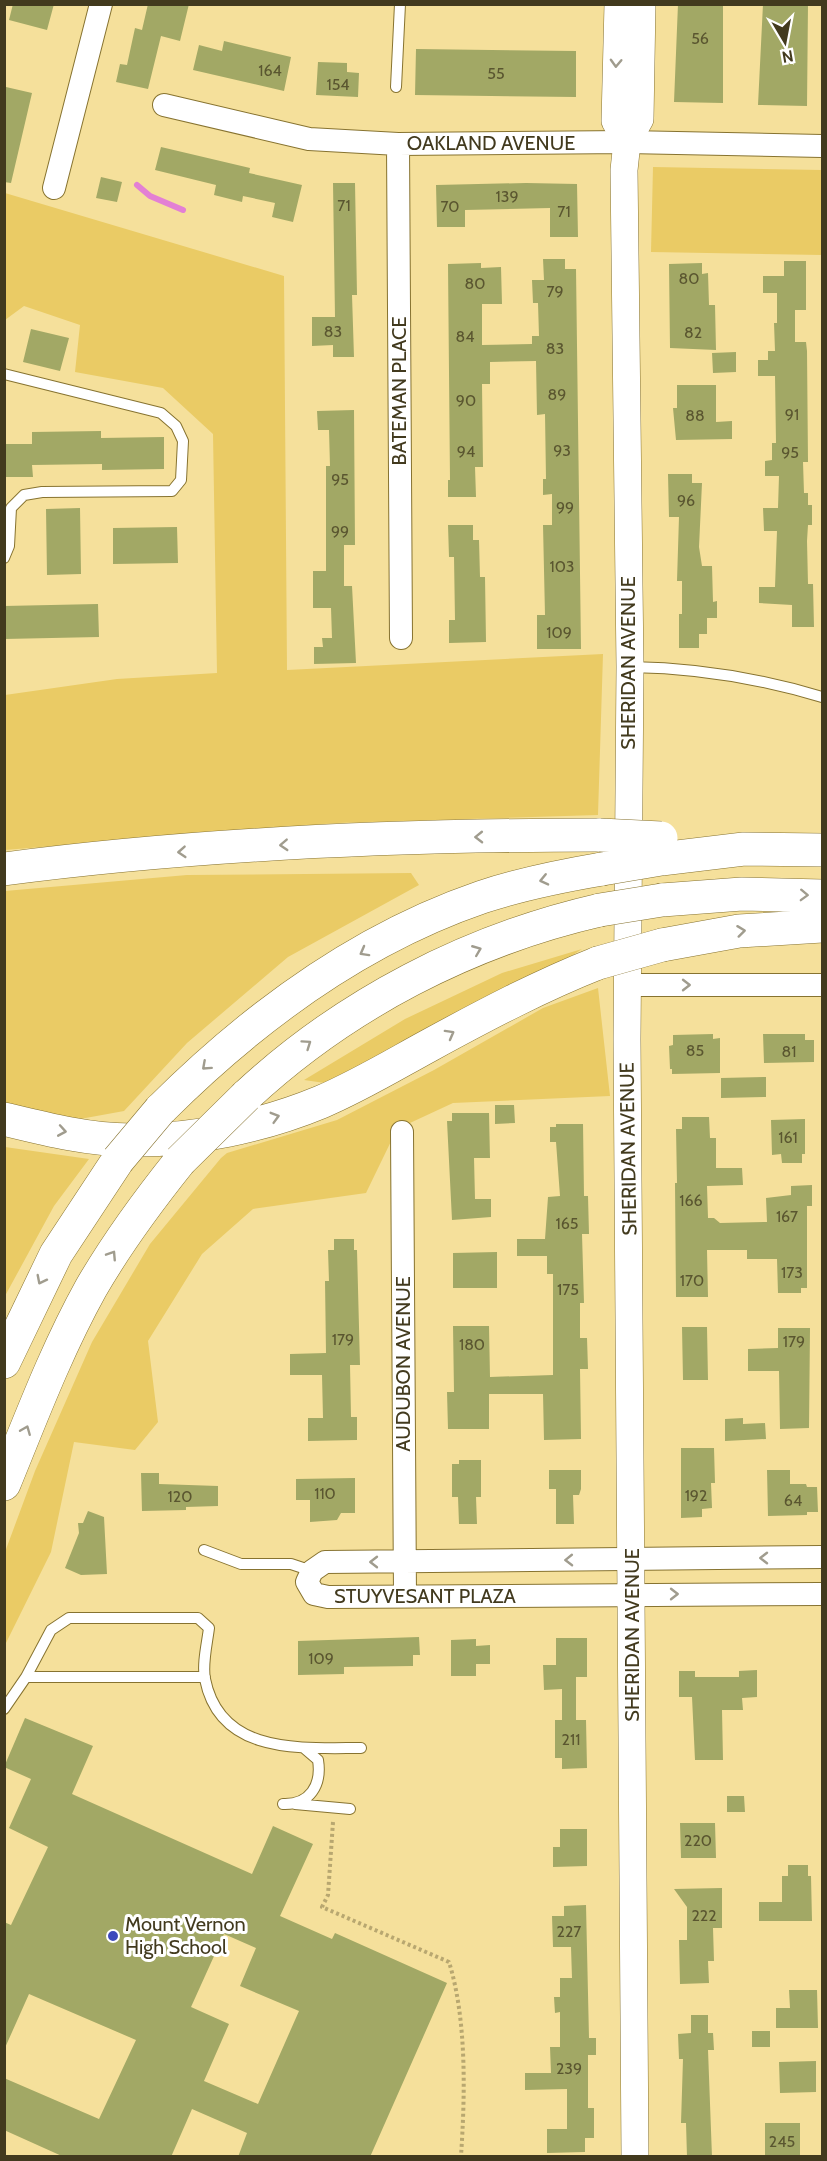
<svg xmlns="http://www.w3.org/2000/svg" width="827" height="2161" viewBox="0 0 827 2161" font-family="Cabin,sans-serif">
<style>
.green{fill:#eacb65}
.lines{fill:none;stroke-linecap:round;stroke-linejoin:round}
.stream{stroke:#e380d4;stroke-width:6}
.building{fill:#a2a865;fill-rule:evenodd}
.service-casing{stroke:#877330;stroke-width:12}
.minor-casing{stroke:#877330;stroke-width:24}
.tertiary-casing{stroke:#877330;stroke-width:28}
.motorway-casing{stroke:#877330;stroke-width:34}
.path{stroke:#b8a770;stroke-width:4;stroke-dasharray:3 3;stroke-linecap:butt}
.service{stroke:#fff;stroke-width:10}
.minor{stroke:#fff;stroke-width:22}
.tertiary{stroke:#fff;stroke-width:27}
.motorway{stroke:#fff;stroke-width:33}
.motorway-bridge-casing{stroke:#877330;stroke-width:34;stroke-linecap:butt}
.motorway-bridge{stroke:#fff;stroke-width:33}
.oneway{stroke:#a09c8e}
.poi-dot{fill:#3d49bc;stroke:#fff;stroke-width:2}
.labels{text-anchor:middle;stroke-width:6;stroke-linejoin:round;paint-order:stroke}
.number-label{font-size:16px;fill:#5a5630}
.street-label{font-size:20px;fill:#423a1e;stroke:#fff}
.poi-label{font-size:20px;fill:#423a1e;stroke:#fff;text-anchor:start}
</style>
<rect width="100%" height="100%" fill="#f5e09b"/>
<path class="green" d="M653 167 822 170V255L651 252Z
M5 193 284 276 287 670 603 654 598 815 337 823 5 850V695L117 679 217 673 213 434 163 388 75 372 80 325 24 306 5 320Z
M411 873 419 885 288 957 187 1043 124 1111 69 1121 5 1107V891L187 875Z
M582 949 552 969 332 1084 304 1080 405 1019 502 973Z
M598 988 610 1096 453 1103 397 1129 366 1193 253 1209 202 1254 148 1341 158 1422 135 1450 74 1442 51 1552 5 1645V1552L35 1471 92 1342 150 1244 221 1158 227 1153 337 1120 434 1070 543 1008Z
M5 1147 89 1159 54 1206 5 1296Z"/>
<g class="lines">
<path class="stream" d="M137 185 150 196 183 210"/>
</g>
<path class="building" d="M13 4H54L47 30 9 20Z
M148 4H189L180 41 161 36 148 89 116 82 120 64 127 65 135 28 142 30Z
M678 4H723V103L674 102Z
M763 4H808L807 106 758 105Z
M224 41 291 57 284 91 193 70 199 45 222 51Z
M416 49 576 51V97L415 95Z
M318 62 347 63V72L359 73 358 97 316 95Z
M6 87 32 93 11 183 4 182Z
M161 147 250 168 249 173 302 185 293 222 272 217 275 203 243 196 242 202 214 195 216 185 155 170Z
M101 177 122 182 117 202 96 198Z
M333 183H355L357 295H352L354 357H333V345L312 346V317H335Z
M526 183 577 184 578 237H550V208L465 210V227H437L436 185Z
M543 259H565V269H576L581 649H537V615H545L543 525H552V494L543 495V479H546L545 414 537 415 536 361 490 362V384H482L483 467H475L476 497H448V480H450L448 264 481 263V268L501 267 502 304H482V345L532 344V336H539L538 303H533L532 280H544Z
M784 261H806V310H795V342H806L807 351 808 462H803L804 493H808V505H812V525H808L807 541 808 584H813L814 627H792V605L759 603V587H775L777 531H764L763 508H778L779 476H765V461L772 460V443H776L775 376H758V360H768V351H775L774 323H777V293H763V276H784Z
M702 263V274L708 273 709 305H715L716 350 670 348 669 264Z
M31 329 69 338 60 371 23 362Z
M736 352V372L713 373 712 353Z
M677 385H716V422L732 421V439L676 440 673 408H677Z
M354 410 355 545H344V586H352L356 663 314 664V647H323L322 638H332L331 608H313V571H326V466H330L329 430H318L317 411Z
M101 431V438L164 437V469L102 470V464L32 465 33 477H4V444H32V432Z
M668 474H692V483H702L699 547 702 566H712L713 602 717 601V618H707V634H699V648H679V614H682V581H677L679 517H669Z
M80 508 81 574 47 575 46 509Z
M448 525H473V540H479L480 577H485L486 642 449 643V620H455L454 557H449Z
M177 527 178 563 113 564V528Z
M98 604 99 637 4 639V606Z
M713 1034V1039L720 1038V1073L672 1074V1069H670L669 1046 673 1045V1035Z
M763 1034H805V1040H814V1062L764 1063Z
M766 1077V1097L721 1098V1078Z
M495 1105H514L515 1123 495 1124Z
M452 1113H489L490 1158H474L475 1199H491V1217L452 1220 447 1121H452Z
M682 1117H709L710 1138H716V1168H742L743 1185 707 1186 708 1218H714L720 1223 767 1222 766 1198 791 1195V1186L812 1185V1206H807V1288H801V1293H778L777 1259H747V1250H707L708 1297H676L675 1183H677L676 1129H682Z
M805 1119V1154H802V1163H782L781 1154 772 1155 771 1120Z
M556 1124H583L584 1196H588L589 1234H582L584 1303H580V1338H587L588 1369H580L581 1439 544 1440 543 1394H489V1429H448L447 1392H454L453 1326H489L490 1377 553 1375V1274H547V1256H517V1239H545L548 1197 560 1196 556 1142H550V1127H556Z
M334 1239H354V1250H357L360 1365H350L351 1417H357V1440L308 1441V1418H323L322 1375H290V1354L326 1353 325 1281H329L328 1250H334Z
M497 1252V1288H453V1253Z
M682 1327H707L708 1380H683Z
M778 1328H810L809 1428 780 1429 779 1371H748V1349L778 1348Z
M743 1418V1424L765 1423 766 1439 725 1441V1419Z
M681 1448H714L715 1483H711L712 1508 702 1509V1517L681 1518Z
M459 1460H481V1497H476L477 1524H459L458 1497H452V1464H459Z
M549 1470H581V1489L579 1495H573L574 1524H556V1489H549Z
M767 1470H790V1484H806L807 1487H817L818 1512H807V1515L768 1516Z
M141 1473H159V1484L218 1486V1506L186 1507V1510L142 1511Z
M355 1478V1513H341L337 1520 310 1522V1500H296V1479Z
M88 1511 104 1517 107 1574 81 1575 65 1568 79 1533 78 1523H83Z
M419 1637 420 1655H413V1666L344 1667V1674L298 1675V1641Z
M556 1638H587V1677H576V1720H586L587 1768 562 1769V1758H555V1720H562V1689L544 1690 543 1665H556Z
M476 1639V1646L490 1645V1664H476V1676H451V1640Z
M757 1670V1697L742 1698 743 1710H722L723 1760H695L692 1697H679V1671H695V1677H739V1671Z
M25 1718 93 1746 72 1794 252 1874 273 1826 313 1844 280 1916 332 1939 335 1933 447 1983 370 2157H238L247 2133 192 2109 171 2157H64L4 2130V2078L99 2119 136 2040 29 1994 4 2050V1922L11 1925 48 1847 9 1828 31 1779 4 1767ZM224 1934 256 1948 240 1986 299 2011 258 2104 204 2081 229 2024 191 2007Z
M727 1796H744L745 1812H727Z
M680 1823H715L716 1858H681Z
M560 1829H587V1866L553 1867V1847H560Z
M788 1865H808V1876H811L812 1921H759V1902H782V1876H788Z
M722 1888V1928H713L714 1961H708L709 1983 680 1984 679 1940H687V1907L674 1889Z
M586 1905 589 2038H596V2055H588V2108H594V2138H585V2152L547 2153V2129H567V2089L525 2090V2073H551L550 2047H560V2012L555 2013 554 1997H560V1978H572L571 1947H553L552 1916H564V1906Z
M789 1990H817L818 2028H776V2008H790Z
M691 2015H708V2033H713L714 2050H708L712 2157H687L686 2123H681L683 2059H679L678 2034 691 2033Z
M752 2031H770V2047H752Z
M816 2061V2092L780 2093 779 2062Z
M765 2123H800V2157H765Z"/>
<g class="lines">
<defs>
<path id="service" d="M396 87 400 4
M4 374 161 413 176 426 183 441 181 480 172 491 42 492 24 495 11 508 9 546 4 558
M631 667C697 668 759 678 822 697
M204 1550 241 1564H291L312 1571
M205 1677H26L51 1630 69 1618H198L209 1628C207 1644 202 1664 205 1679 220 1755 300 1748 361 1748
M4 1709 26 1677
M283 1804C310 1805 322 1785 318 1760L304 1748
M295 1804 350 1809"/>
<path id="minor" d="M164 105 309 139 398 144 627 142 822 146
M398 144 401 638
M54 188 101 4
M628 985H822
M402 1132 405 1596
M822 1557 325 1562 312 1571 307 1582 314 1594 328 1597 822 1594"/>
<path id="tertiary" d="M618 4 615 121 627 142
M635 2156 627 1039 630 667 624 170 627 142 640 119 642 4"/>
<path id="motorway" d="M661 859 744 849 822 850
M4 869C201 843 402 835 600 835
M662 900 742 894 822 896
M662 945 739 931 822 926
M246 1096C345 1004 469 940 600 910
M160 1110C251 1019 359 939 482 897 521 884 561 876 602 869
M4 1119C45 1129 88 1140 130 1140 194 1141 263 1126 321 1102 359 1086 395 1064 430 1045 485 1015 540 986 598 963
M4 1362 56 1254 118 1160
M4 1484C31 1418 56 1351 91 1288 117 1243 148 1201 180 1161"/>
</defs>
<use href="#service" class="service-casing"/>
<use href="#minor" class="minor-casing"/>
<use href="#tertiary" class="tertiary-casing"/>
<use href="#motorway" class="motorway-casing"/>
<path class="path" d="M333 1822 328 1895 322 1907 449 1962C467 2020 465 2096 461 2156"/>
<use href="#service" class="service"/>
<use href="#minor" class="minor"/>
<use href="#tertiary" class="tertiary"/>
<use href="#motorway" class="motorway"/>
<defs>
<path id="motorway-bridge" d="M600 835 661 838
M602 869 661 859
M600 910 662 900
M598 963 662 945
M118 1160 160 1110
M180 1161 246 1096"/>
</defs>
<use href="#motorway-bridge" class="motorway-bridge-casing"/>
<use href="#motorway-bridge" class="motorway-bridge"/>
</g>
<defs><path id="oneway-chevron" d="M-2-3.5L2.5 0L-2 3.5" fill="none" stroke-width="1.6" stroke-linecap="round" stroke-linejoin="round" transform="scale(1.5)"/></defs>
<g class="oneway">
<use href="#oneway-chevron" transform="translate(616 63) rotate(92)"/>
<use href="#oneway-chevron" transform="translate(479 837) rotate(179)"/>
<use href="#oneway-chevron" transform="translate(284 845) rotate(177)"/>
<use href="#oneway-chevron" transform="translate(182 852) rotate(176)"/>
<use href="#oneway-chevron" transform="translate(544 880) rotate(167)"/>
<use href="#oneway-chevron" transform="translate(804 895) rotate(2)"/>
<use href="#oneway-chevron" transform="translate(741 931) rotate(-7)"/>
<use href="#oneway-chevron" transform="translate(477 950) rotate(-22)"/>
<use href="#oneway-chevron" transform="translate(364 952) rotate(151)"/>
<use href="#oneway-chevron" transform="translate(686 985)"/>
<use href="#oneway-chevron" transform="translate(450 1034) rotate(-29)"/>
<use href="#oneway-chevron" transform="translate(307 1044) rotate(-35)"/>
<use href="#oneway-chevron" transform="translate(206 1066) rotate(138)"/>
<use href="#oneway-chevron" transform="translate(275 1117) rotate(-16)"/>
<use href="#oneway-chevron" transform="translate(62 1131) rotate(10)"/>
<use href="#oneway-chevron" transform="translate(112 1255) rotate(-57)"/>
<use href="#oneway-chevron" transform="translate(41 1280) rotate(117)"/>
<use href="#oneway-chevron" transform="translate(26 1430) rotate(-68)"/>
<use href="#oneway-chevron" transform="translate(764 1558) rotate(180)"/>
<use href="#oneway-chevron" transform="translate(569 1560) rotate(179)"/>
<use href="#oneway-chevron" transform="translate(374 1562) rotate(180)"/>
<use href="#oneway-chevron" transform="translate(674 1594)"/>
</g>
<circle class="poi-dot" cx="113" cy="1936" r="6"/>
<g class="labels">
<g class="number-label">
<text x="700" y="44">56</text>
<text x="270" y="76">164</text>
<text x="496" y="79">55</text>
<text x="338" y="90">154</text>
<text x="507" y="202">139</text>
<text x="344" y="211">71</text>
<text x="450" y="212">70</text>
<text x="564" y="217">71</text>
<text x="689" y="284">80</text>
<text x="475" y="289">80</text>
<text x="555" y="297">79</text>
<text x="333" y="337">83</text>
<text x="693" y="338">82</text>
<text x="465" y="342">84</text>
<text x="555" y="354">83</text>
<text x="557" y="400">89</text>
<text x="466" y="406">90</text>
<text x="792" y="420">91</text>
<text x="695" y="421">88</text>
<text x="562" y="456">93</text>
<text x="466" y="457">94</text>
<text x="790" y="458">95</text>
<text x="340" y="485">95</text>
<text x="686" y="506">96</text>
<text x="565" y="513">99</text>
<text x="340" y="537">99</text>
<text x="562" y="572">103</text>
<text x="559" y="638">109</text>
<text x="695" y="1056">85</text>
<text x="789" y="1057">81</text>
<text x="788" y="1143">161</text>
<text x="691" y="1206">166</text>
<text x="787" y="1222">167</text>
<text x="567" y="1229">165</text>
<text x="792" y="1278">173</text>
<text x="692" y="1286">170</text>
<text x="568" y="1295">175</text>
<text x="343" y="1345">179</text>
<text x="794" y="1347">179</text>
<text x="472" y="1350">180</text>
<text x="325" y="1499">110</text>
<text x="696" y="1501">192</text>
<text x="180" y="1502">120</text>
<text x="793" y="1506">64</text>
<text x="321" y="1664">109</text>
<text x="571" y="1745">211</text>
<text x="698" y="1846">220</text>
<text x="704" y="1921">222</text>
<text x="569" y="1937">227</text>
<text x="569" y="2074">239</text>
<text x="782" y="2147">245</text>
</g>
<g class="street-label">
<text x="491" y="150">OAKLAND AVENUE</text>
<text transform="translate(399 391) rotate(-90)" y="7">BATEMAN PLACE</text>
<text transform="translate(628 663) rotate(-90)" y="7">SHERIDAN AVENUE</text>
<text transform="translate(628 1149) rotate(-91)" y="7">SHERIDAN AVENUE</text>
<text transform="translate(403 1364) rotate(-90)" y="7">AUDUBON AVENUE</text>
<text x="425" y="1603">STUYVESANT PLAZA</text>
<text transform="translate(632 1635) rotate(-90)" y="7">SHERIDAN AVENUE</text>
</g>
<g class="poi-label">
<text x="125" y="1931">Mount Vernon<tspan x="125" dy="23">High School</tspan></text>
</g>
</g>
<rect width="827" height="2161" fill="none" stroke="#423a1e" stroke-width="12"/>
<g transform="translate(785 42) rotate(170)" stroke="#ffffff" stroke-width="4.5" paint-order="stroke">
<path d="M0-4.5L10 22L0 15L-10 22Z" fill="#423a1e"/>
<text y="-9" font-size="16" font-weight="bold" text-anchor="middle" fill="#423a1e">N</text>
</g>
</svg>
